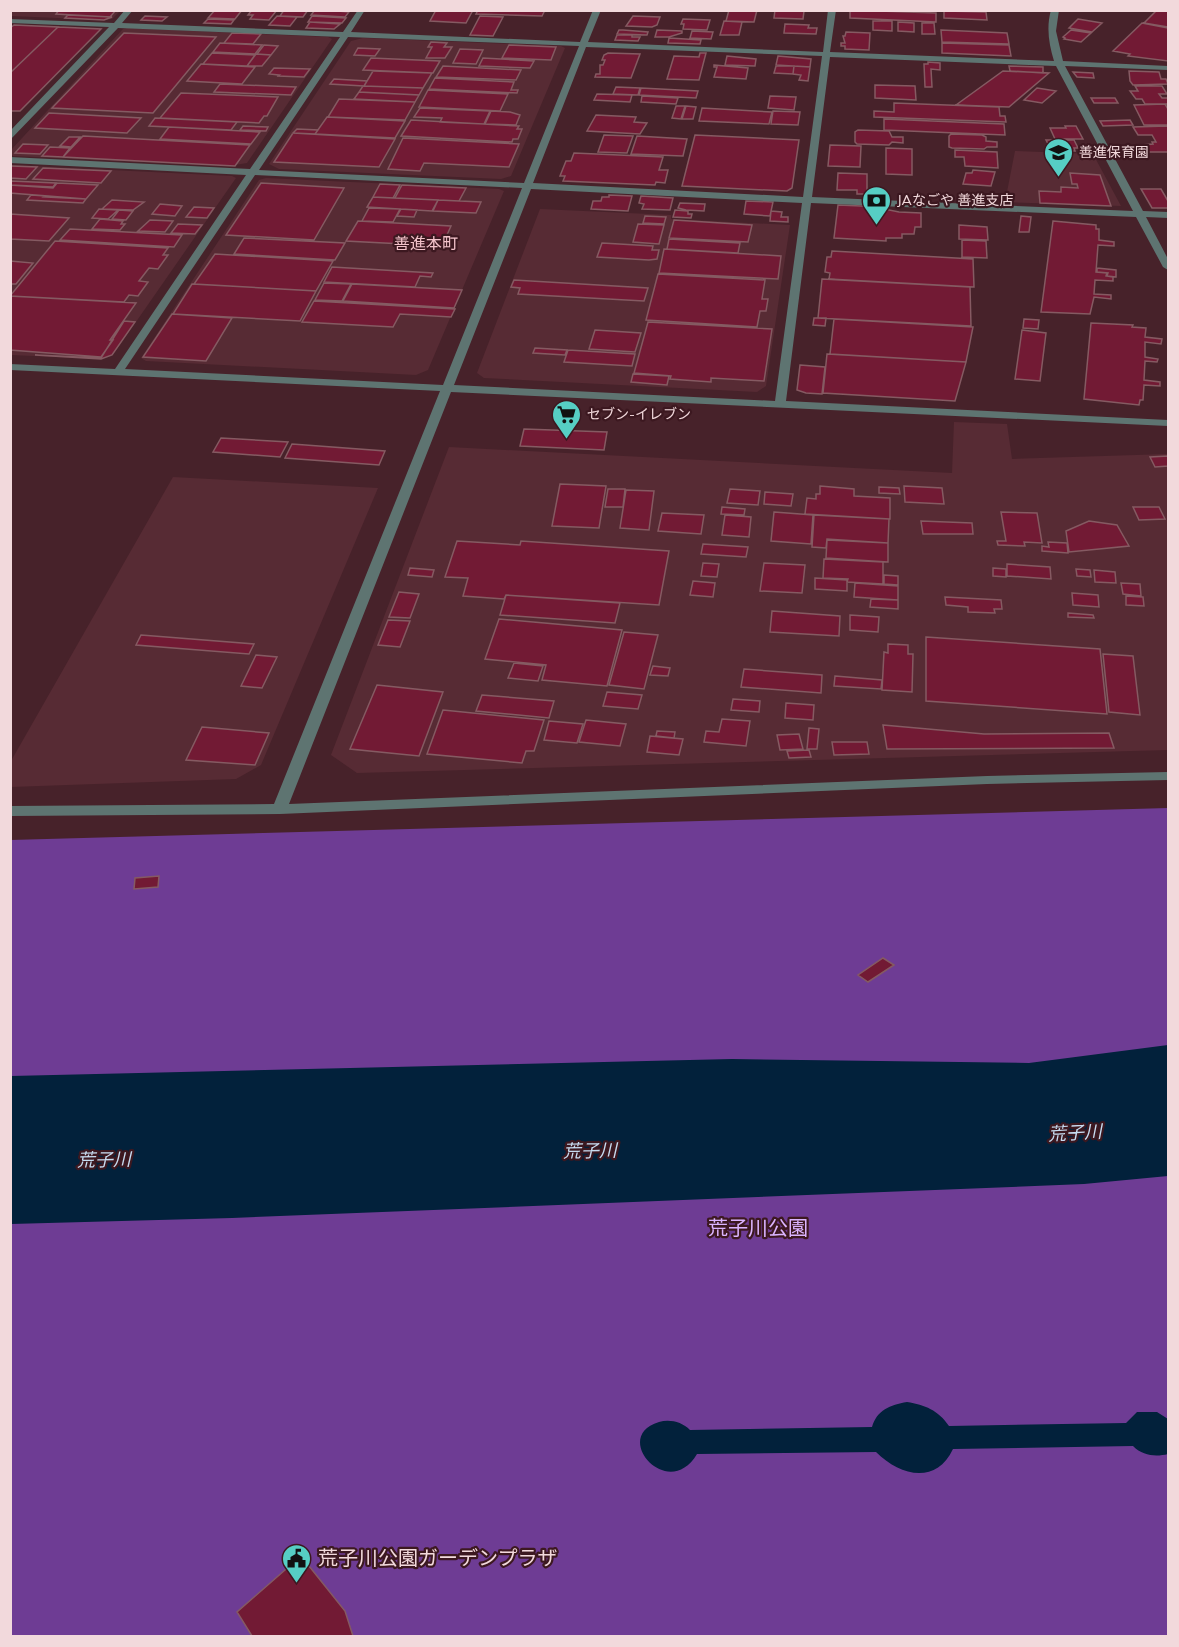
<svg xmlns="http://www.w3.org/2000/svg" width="1179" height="1647" viewBox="0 0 1179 1647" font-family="Mulish,'Noto Sans JP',sans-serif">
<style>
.built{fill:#572b34}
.green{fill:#6e3c94}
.water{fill:#02213b}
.building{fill:#721a34;stroke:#855a62;stroke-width:1.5}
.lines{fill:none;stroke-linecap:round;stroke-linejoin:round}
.minor{fill:#5e7471;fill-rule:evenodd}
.labels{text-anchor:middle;stroke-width:4.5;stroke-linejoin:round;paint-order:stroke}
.far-poi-label{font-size:14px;fill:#f2d9dc;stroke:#3c1820;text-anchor:start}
.far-quarter-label{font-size:16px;fill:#f3c2ca;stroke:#3c1820}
.water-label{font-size:18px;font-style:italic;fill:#c7dcf1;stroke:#3c1820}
.near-park-label{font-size:20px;fill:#dbb4ff;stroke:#3c1820}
.near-poi-label{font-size:20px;fill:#f2d9dc;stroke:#3c1820;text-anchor:start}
</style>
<rect width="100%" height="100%" fill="#47222a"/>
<path class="built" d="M11 11H120L112 19 104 20 11 16Z
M127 28 328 37 332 39 247 163 229 166 13 156 11 154V150L123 29Z
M363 38 561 46 565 48 511 176 501 179 279 169 269 164 351 41Z
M1015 151 1093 154 1121 206 1005 202Z
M11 165 232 176 236 178 113 355 101 359 11 355Z
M266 178 499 189 504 191 428 370 416 375 146 361 141 358 259 180Z
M540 209 671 215V219L790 225 766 386 757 392 484 378 477 373Z
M954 422 1007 424 1012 459 1168 454V750L357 773 331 755 449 447 952 473Z
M173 477 378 488 261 765 236 779 11 787V761Z"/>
<path class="green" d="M1168 808V1636H11L10 840Z"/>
<path class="water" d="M1168 1045V1176L1084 1184 232 1218 11 1224V1076L732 1059 1029 1063Z
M907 1402C925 1405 938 1410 949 1426L1126 1423 1137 1412H1157L1168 1419V1454C1156 1457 1143 1456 1133 1446L953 1449C936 1485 900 1476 876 1452L697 1454C668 1503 610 1436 659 1422 670 1419 682 1422 690 1430L872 1427C877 1410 890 1405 907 1402Z"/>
<path class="building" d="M59 10H116L110 17 56 14Z
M215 10H242L235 19 208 18Z
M252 10H277L269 20 250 19 253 15H248Z
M284 10H308L303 17 280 16Z
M315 10H326L349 12 345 17 311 15Z
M436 10H473L466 23 430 21Z
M478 10H545L542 16 476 14Z
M729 10H757L754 22 726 21Z
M775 10 804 11 803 19 774 18Z
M850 10 936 13V22L850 18Z
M1157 10H1168V27L1144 23Z
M944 11 986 12 987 20 944 18Z
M68 15 112 17 104 20 65 18Z
M145 16 167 17 162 21 141 20Z
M277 16 297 17 290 26 269 25Z
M312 16 346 18 342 23 308 22Z
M480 16 503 17 493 36 470 35Z
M633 16 660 17 657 25 652 27 626 26Z
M208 19 234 20 231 24 204 23Z
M683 19 710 20 707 30 683 29 684 24H681Z
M1078 19 1102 23 1092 32 1069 28Z
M724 21 742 22 739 35H720Z
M873 21H892V31L873 30Z
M310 22 340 24 334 29 306 28Z
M898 22 914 23V32L898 31Z
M922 23H934L935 34H922Z
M1142 23 1168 28V61L1128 56 1130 54 1113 51Z
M785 24 809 25 808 28H817L816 34 784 33Z
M14 25 58 27 10 73V28Z
M58 27 101 29 20 111H10V73Z
M619 30H623L648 32 647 35 617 34Z
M657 30 682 31V33L669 37H655Z
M941 30 1007 33 1009 44 942 42Z
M1071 30 1091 33 1081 42 1064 39 1065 38 1063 37Z
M692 31 713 32 711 39 690 38Z
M846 32 870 33 869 50 845 49V46H841V43H845L843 36H845Z
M124 33 216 37 153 113 52 108Z
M232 33 261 34 253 44 224 43Z
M617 35H632V37H640L638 41 615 40Z
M669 38 701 40 700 44 668 43Z
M431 42 447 43 444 47H452L445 58H426L432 47H428Z
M220 43 262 45 255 54 213 52Z
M942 43 1009 45 1011 56 942 53Z
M264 45 278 46 271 55 257 54Z
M509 45 556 47 551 60 502 58Z
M358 48 380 49 375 56 354 55Z
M460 49 483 50 476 64 453 63Z
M212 53 255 55 247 66 203 64Z
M608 53 640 54 631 78 595 77 596 74H600V65H603L605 60H602L604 55Z
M700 53H706L699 80 667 79 674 56 699 57Z
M256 54 271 55 262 66H247Z
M727 56 756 59 755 66 725 65Z
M778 56 811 59 810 67 776 65Z
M371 58 440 61 433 73 363 70Z
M483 58 534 61 530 68 479 66Z
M928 62 940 63V70L931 69 932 87H925L924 64H928Z
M201 64 255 67 242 84 187 81Z
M714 65 748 68 746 79 714 77 717 67H714Z
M443 66 521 70 516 80 436 77Z
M776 66H794L793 74 774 73Z
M794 66 810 67 808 81 799 80 801 75 793 74Z
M1009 66 1043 67V73L1010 71Z
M274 68 310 69 304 77 277 76 279 75 269 74Z
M373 71 432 73 423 88 364 86Z
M1003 71 1049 73 1009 107 956 105Z
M1129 71 1159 72 1161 79H1166L1168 84 1133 85 1130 81Z
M1073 72 1093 73 1094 78 1077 77Z
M435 78 514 82 511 90H518L517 93 429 89Z
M334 79 367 81 364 86 330 84Z
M220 84 296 87 291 95 214 92Z
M875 85 915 86 916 100 875 98Z
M363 86 423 88 419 95 359 92Z
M1135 86H1162L1167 94H1159L1162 98H1168V104H1145L1142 99H1136L1130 91H1138Z
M616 87 640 88 638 95 613 94Z
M641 88 698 91 696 98 639 95Z
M1037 88 1056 91 1042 103 1024 100Z
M428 90 508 94 500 111 419 107Z
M359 92 419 95 415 102 354 99Z
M181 93 278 97 267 116H264L259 123 160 118Z
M597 94 632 95 630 102 594 100Z
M642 96 678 98 676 104 641 102Z
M770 96 796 97 794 110 768 108Z
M1091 98H1115L1118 103H1094Z
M339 99 415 102 405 120 328 117Z
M894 103 999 107 1000 116H1005L1006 122 874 117V111L894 112Z
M1165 104 1168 109V125H1144L1134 105Z
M676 106H685L681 119 672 118Z
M686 106 696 107 693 119H682Z
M420 108 490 111 484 124 440 122 442 118 414 117Z
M702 108 772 112 769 124 699 121Z
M491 111 510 112 520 115 516 125 485 124Z
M773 111 800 112 798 125 771 124Z
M49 113 141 118 127 133 35 128Z
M596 115 636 117 634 122 647 123 640 134 587 131Z
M327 117 405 121 395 138 315 134Z
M155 118 237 122 231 130 149 126Z
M884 119 1004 124 1005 135 884 130Z
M411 120 519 126 517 129H522L518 139H513L512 142 401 136Z
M1130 120 1133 125 1103 126 1100 121Z
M243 126 268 127 266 131 240 130Z
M1065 126H1076L1083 139H1055L1050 128H1066Z
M1168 126V152H1146L1142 145 1153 144 1152 142H1156L1152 135H1138L1133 127Z
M169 127 260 132 251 144 160 139Z
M297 129 318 130 315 134 293 133Z
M858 130 889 131 892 137H903V143L892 142 889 145 857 144 855 142V132Z
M293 133 395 139 379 167 274 162Z
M951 134 982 135 986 137V141L997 142V147H987L984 149 952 148 949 147V136Z
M604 135 633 136 627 153 598 152Z
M695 135 799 140 792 188 787 191 682 186Z
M83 136 250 145 235 166 63 157Z
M637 136 687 139 683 156 631 154Z
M69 137H80L71 147 60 146Z
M403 138 519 144 509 167 424 163 420 171 388 169Z
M1046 140H1074L1078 148H1074L1075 151H1052Z
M23 144 48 145 40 154 15 153Z
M830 145 861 146 860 167 828 166Z
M50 147 70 148 63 157 42 156Z
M886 148 912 149V175L886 174Z
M955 150 997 152 998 168 965 166 964 157H955Z
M574 153 663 157 659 170H668L665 183 656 182 655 185 563 181 565 176H560L566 161H571Z
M10 166H11L37 167 26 179 10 178Z
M43 168 111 171 101 183 33 179Z
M973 170 995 172 991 186 963 184 966 173H972Z
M838 173 867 174V194H857V190H837Z
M1070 173 1100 175 1111 206 1040 203 1039 191 1061 192V187L1078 188 1077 184H1072Z
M10 181 56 183 53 187 10 185Z
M57 183 98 185 86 199 10 193V185L53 188Z
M261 183 344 188 314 240 226 235Z
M380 184 400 185 393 198 373 197Z
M402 185 466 188 459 201 395 198Z
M1141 189H1161L1168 201V208H1152Z
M31 195 46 196 44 197 86 199 83 203 27 200Z
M609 195 632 196 628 211 591 209 593 201H601L602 197H609Z
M641 196 673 198 670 210 642 209 644 204 639 203Z
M373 197 438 200 432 211 367 207Z
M112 200 144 202 133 210 102 209Z
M438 200 481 202 476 213 433 211Z
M746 201 773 202 770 216 744 214Z
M680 203 705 204 704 211 686 210 678 208Z
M160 204 182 206 175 216 152 214Z
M838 205 884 207V209L899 212 921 213V227H915L914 234H902V238H886V241L834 238Z
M194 207 214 208 207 218 186 217Z
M369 208 400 209 393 222 362 221Z
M99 209 118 210 108 219 92 218Z
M401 209 417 210 414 217 397 216Z
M119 210 133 211 126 220 112 219Z
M675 210 688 211V214H692L691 218 673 217Z
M771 211 782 212 781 217H788V222L770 221Z
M10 214 69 218 49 241 10 239Z
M645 216 666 217 664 224 643 223Z
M1021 216 1031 217 1029 232H1019Z
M100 219 123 221 121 224H125L120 230 92 229Z
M150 220 173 221 165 232 138 231Z
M674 220 752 225 748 242 669 238Z
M358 221 451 226 442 246 346 241Z
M1053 221 1096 225V229H1099V240L1114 242V246L1098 245 1096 272 1107 273 1106 276 1113 277V281L1095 280 1094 294 1111 295V299L1094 297 1090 314 1041 312Z
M178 224 202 225 195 234 171 233Z
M638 224 664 225 659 244 633 242Z
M959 225 987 227 988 240 959 239Z
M70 229 182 235 174 247 60 240Z
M244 238 345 243 335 260 234 254Z
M669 239 740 243 738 253 667 249Z
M962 240 986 241 987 258 962 257Z
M55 241 168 248 163 255H168L158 269 149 268 139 281 148 282 138 296 129 295 124 302 10 296Z
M602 243 653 246 652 250H659L657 259 649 260 597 257Z
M664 249 781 256 778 279 659 273Z
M832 251 973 259 974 287 829 279 830 273 825 272 827 257H831Z
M215 254 333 261 316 291 194 284Z
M10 261 33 263 16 284H10Z
M332 267 433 273 431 277 420 276 415 287 324 282Z
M1097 268 1116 270V277L1107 276 1108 273 1097 272Z
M658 274 765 280 762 299H768L766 311H760L757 327 646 320Z
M822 279 970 287 971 326 818 318Z
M514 280 648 288 644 301 518 294 520 288 511 287Z
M324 283 351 284 342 301 315 300Z
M192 284 316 291 300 321 173 314Z
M352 284 462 290 454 308 343 301Z
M10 296 136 303 110 340H113L101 357 10 350Z
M314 301 455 309 451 317 400 314 393 327 302 322Z
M172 314 232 318 206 361 143 357Z
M814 318H826L825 326 813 325Z
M834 319 973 327 966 362 830 354Z
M1024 319 1039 320 1038 329 1023 328Z
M124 321 135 322 112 355 101 359 35 355 101 358Z
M648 322 772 329 764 381 711 378V382L670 379 671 376 634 373Z
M1091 323 1133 325 1132 327 1146 328 1145 337 1162 339 1161 344 1145 342V357L1158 359 1157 362 1145 361 1144 380 1160 382V386L1144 385 1143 400H1140L1139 405 1084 399Z
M595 330 641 333 635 352 589 349Z
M1022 330 1046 333 1040 381 1015 379Z
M535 348 567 350 565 355 533 353Z
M568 350 635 354 632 366 564 362Z
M827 354 966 362 955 401 823 393Z
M800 365 825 367 822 394 806 393 797 390Z
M633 374 669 376 667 385 631 382Z
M524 429 607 432 604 450 520 446Z
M221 438 288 442 280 457 213 452Z
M292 444 385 451 379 465 285 458Z
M1168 456V466L1155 467 1150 457Z
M560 484 606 486 599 528 552 526Z
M820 486 854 489V496L890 498V519L805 514 807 498 816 499V494H820Z
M904 486 942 488 944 504 905 502Z
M879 487 899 488 900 494 879 493Z
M608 489H625L623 507H605Z
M730 489 760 491 758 505 727 503Z
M626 490 654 491 649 530 620 528Z
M765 492 793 494 791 506 764 504Z
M722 507 745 509 744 515 721 514Z
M1133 507H1159L1165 519 1139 520Z
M774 512 813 515 811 544 771 541Z
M1001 512 1037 513 1042 543 1024 542 1025 546 998 545 997 541H1006Z
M662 513 704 515 701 534 658 531Z
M725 515 751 517 749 537 722 535Z
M814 515 889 519 888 543 827 539 826 548 812 547Z
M921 521 972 523 973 534H923Z
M1089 521 1117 525 1129 546 1069 552 1066 531Z
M827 540 888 543V562L826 558Z
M457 541 520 545 521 541 669 551 659 605 506 595 504 599 463 596 468 578 445 577Z
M1048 542 1067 543 1068 553 1042 551V546L1049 547Z
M703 544 748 547 746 557 701 554Z
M824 559 883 562V584L847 582 848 579 823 578Z
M703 563 719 564 717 577 701 576Z
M764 563 805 565 802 593 760 591Z
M1007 564 1050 567 1051 579 1007 576Z
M410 568 434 570 432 577 408 575Z
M993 568 1006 569V577L993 576Z
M1076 569 1090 570 1091 577 1077 576Z
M1094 570 1115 572 1116 583 1095 582Z
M884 575 898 576V585L884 584Z
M815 578 847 580V591L815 589Z
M693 581 715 583 713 597 690 595Z
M855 583 898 586V600L854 597Z
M1121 583 1140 584 1141 596 1123 594Z
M399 592 419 594 410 618 389 617Z
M1072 593 1098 595 1099 607 1073 605Z
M506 595 620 603 615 623 500 615Z
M1126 596 1143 597 1144 606 1126 605Z
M945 597 1001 600 1002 609H994L995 613 968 612V607L946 605Z
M871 599 898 600V609L870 607Z
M772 611 840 616 839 636 770 632Z
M1068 613 1093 615 1094 618 1068 617Z
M850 615 879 617 878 632 850 630Z
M499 619 622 630 607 686 542 680 546 665 485 659Z
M388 620 410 621 400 647 378 645Z
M624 632 658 635 644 689 609 685Z
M141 635 254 644 249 654 136 645Z
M926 637 1100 649 1107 714 926 701Z
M888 644 908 645V654H913L912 692 882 690 884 652 888 653Z
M1103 654 1133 656 1140 715 1109 712Z
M256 655 277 657 262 688 241 686Z
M514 663 543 666 538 681 508 678Z
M653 666 670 668 668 676 650 675Z
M744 669 822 675 821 693 741 687Z
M835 676 882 680 881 689 834 686Z
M377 685 443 692 419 756 350 749Z
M607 692 642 695 638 709 603 706Z
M482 695 554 701 549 718 476 711Z
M733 699 760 701 759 712 731 710Z
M786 703 814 705 813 720 785 718Z
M443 710 544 720 534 751H526L522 763 427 754Z
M722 719 750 721 746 746 704 742 706 731 719 732Z
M586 720 626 724 620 746 579 742Z
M549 721 583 724 577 743 544 740Z
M883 725 984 734 1109 733 1114 748 887 749Z
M202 727 269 733 255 765 186 760Z
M809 728 819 729 817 749H807Z
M657 731 675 732 674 738 656 736Z
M799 734 803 749 780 750 777 735Z
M650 736 683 739 679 755 647 752Z
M832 742H867L869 754 834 755Z
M809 750 811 757 789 758 787 751Z
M159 876 158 887 134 889 135 878Z
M883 958 894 965 868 982 858 975Z
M301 1556 345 1611 353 1636H252L237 1612Z"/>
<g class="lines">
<path class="minor" d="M125 10H133L122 23 343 32 358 10H365L351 32 580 42 593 10H601L588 42 823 52 828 10H836L830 52 1054 61C1049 44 1046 28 1051 10H1059L1056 31 1063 61 1168 66V70L1065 66 1143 211 1168 212V218L1146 217 1168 259V270L1163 267 1136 217 811 203 786 401 1168 420V426L451 392 289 804 987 776 1168 772V780L987 784 280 814 10 816V806L274 804 440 391 10 370V364L115 369 246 175 10 163V157L250 169 340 37 118 28 10 140V131L109 27 10 23V19L114 23ZM348 37 579 46 524 183 259 170ZM586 47 822 56 803 197 533 183ZM830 57 1056 66 1133 211 812 197ZM255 175 522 188 443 385 125 369ZM531 189 802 203 775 401 454 385Z"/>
</g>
<defs>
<symbol id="school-pin" viewBox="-11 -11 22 30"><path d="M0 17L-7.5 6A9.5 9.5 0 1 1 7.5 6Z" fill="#56cec4" stroke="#3c1820"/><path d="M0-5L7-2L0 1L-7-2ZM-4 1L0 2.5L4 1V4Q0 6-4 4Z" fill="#111"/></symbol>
<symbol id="bank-pin" viewBox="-11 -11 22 30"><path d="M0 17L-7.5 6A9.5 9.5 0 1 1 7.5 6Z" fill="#56cec4" stroke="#3c1820"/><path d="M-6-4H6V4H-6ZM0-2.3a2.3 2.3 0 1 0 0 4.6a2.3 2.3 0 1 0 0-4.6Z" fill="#111"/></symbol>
<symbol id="supermarket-pin" viewBox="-11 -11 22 30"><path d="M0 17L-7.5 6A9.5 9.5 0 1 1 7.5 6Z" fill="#56cec4" stroke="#3c1820"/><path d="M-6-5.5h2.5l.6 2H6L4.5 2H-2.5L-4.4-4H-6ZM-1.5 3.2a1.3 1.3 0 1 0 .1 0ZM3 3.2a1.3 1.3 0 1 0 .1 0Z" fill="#111"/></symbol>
<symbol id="civic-pin" viewBox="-11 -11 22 30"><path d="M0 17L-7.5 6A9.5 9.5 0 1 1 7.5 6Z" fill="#56cec4" stroke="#3c1820"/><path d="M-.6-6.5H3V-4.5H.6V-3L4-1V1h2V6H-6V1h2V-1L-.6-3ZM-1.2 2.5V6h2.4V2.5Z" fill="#111"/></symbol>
</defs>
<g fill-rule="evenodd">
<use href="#school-pin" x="1042" y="136" width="33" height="45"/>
<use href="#bank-pin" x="860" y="184" width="33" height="45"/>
<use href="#supermarket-pin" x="550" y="398" width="33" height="45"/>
<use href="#civic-pin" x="280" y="1542" width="33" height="45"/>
</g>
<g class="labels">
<g class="far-poi-label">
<text x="1079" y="157">善進保育園</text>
<text x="897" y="205">JAなごや 善進支店</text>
<text x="587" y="419">セブン-イレブン</text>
</g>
<g class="far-quarter-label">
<text x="426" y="249">善進本町</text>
</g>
<g class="water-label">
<text transform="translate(1075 1133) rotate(-3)" y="6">荒子川</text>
<text transform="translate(590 1151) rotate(-1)" y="6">荒子川</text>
<text transform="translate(104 1160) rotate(-1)" y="6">荒子川</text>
</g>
<g class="near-park-label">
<text x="758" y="1235">荒子川公園</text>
</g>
<g class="near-poi-label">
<text x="318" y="1565">荒子川公園ガーデンプラザ</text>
</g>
</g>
<rect width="1179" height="1647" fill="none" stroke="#f2d9dc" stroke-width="24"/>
</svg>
